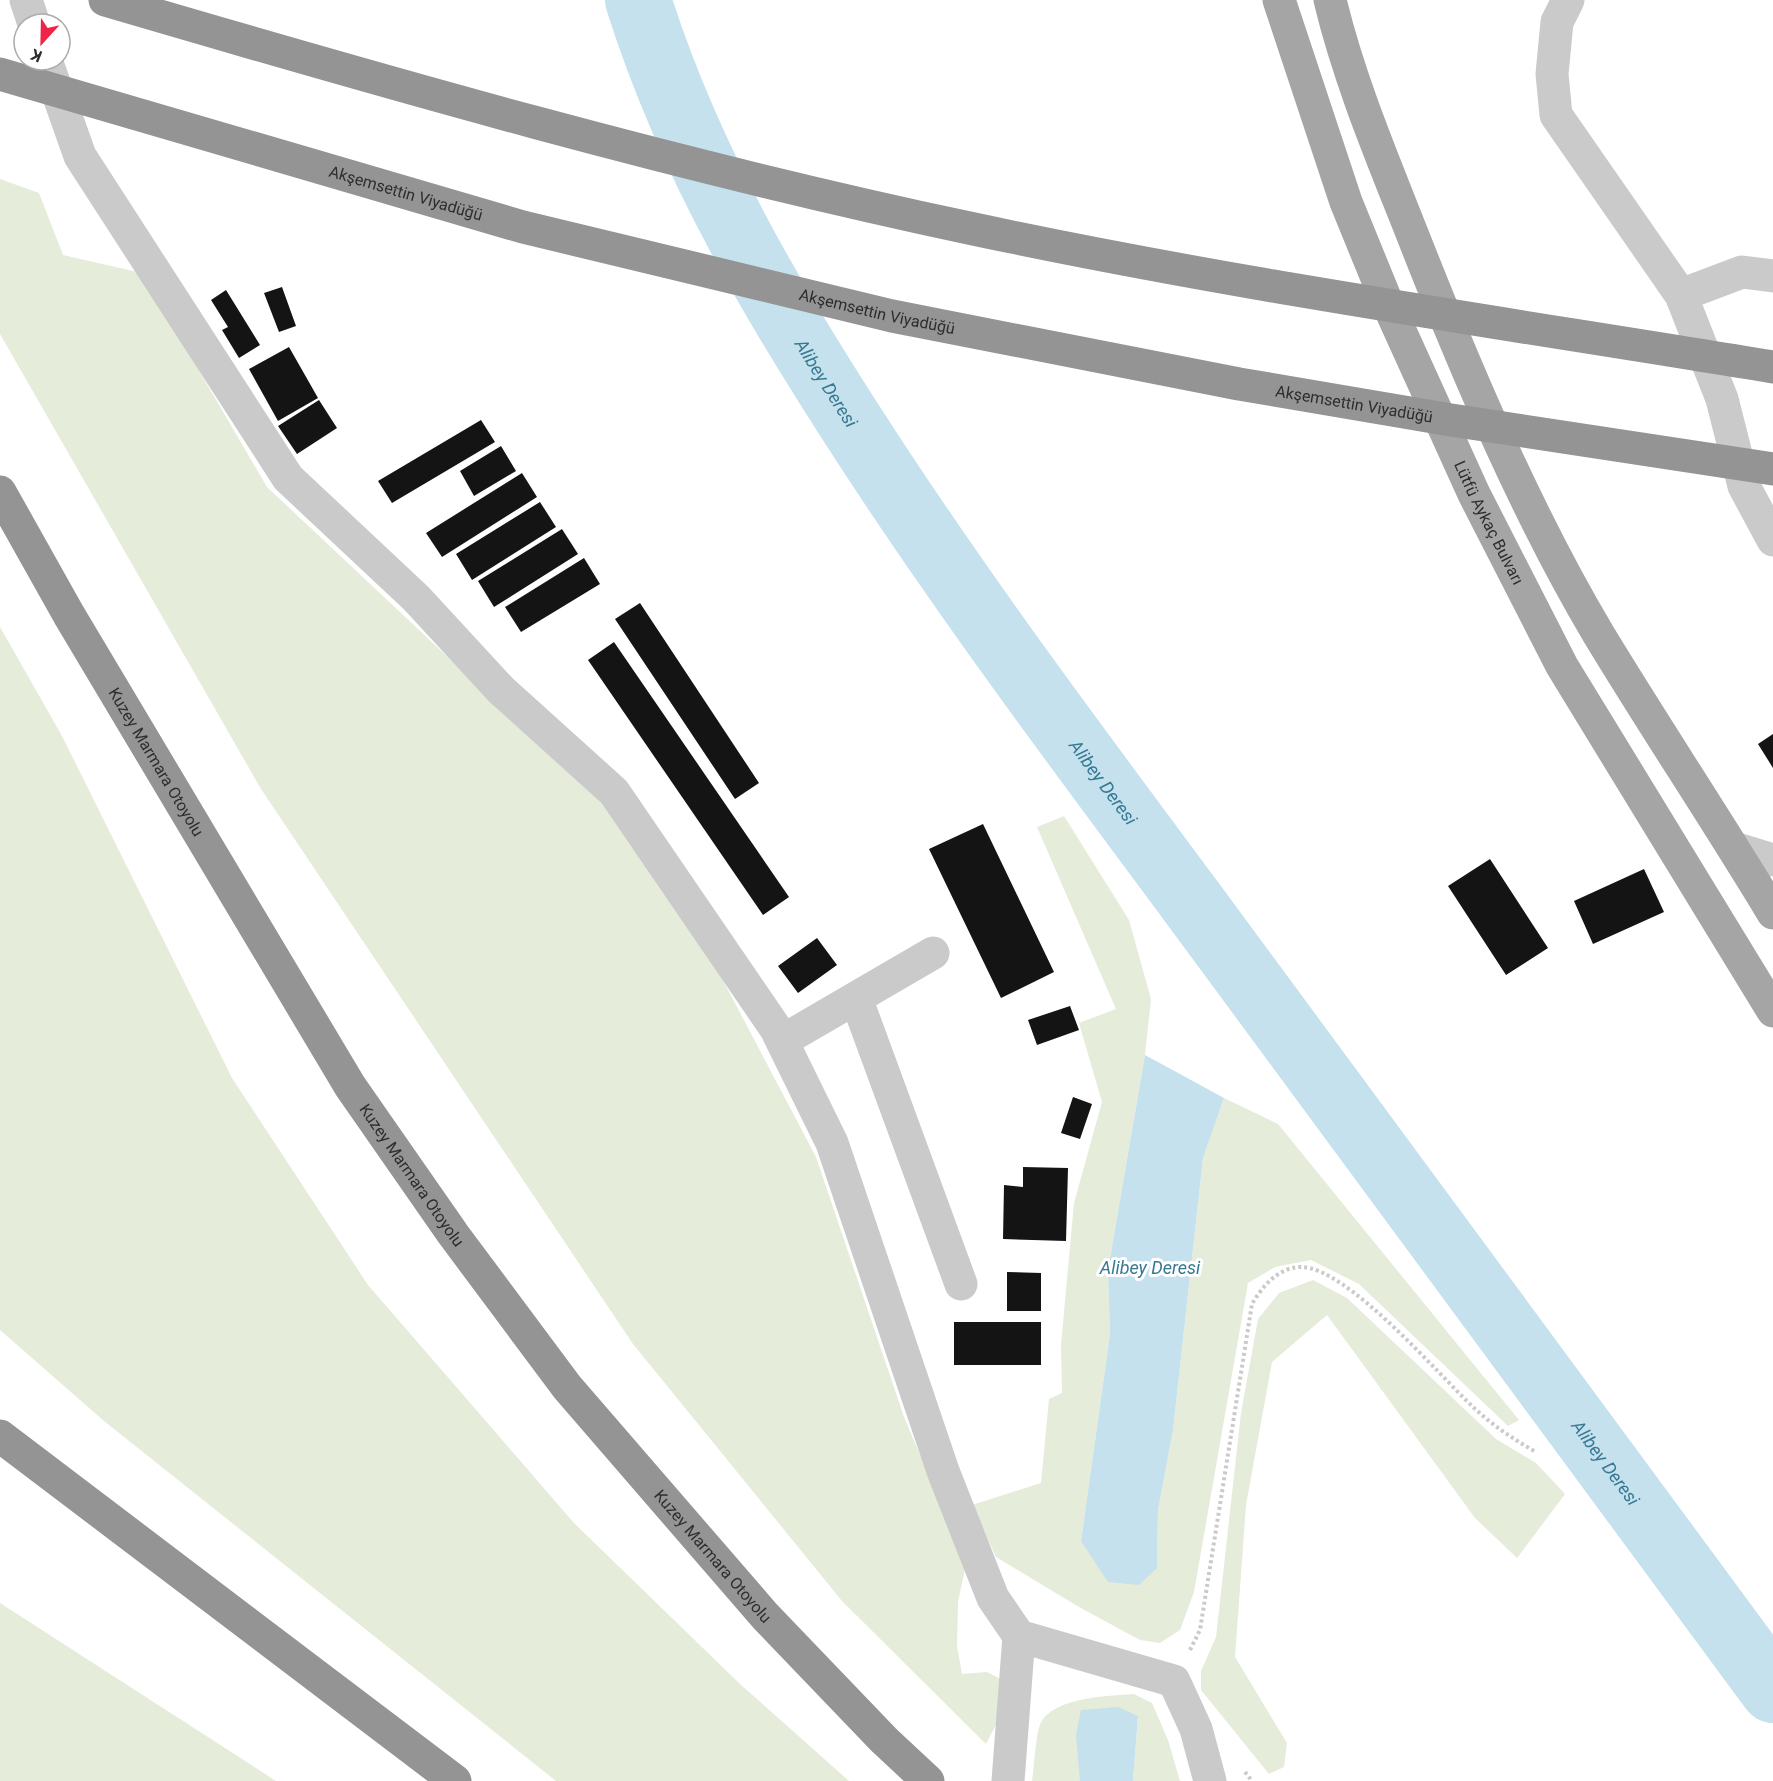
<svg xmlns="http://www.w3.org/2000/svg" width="1773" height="1781" viewBox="0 0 1773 1781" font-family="Roboto,sans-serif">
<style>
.green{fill:#e5ecd9}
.water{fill:#c4e1ed}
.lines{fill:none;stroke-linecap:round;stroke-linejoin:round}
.river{stroke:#c4e1ed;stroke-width:66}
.building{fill:#141414}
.path{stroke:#cacaca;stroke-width:4;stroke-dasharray:3 3;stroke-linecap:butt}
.minor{stroke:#cacaca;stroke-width:33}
.major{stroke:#a5a5a5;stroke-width:33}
.highway{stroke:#949494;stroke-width:33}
.highway-bridge{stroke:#949494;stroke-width:33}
.labels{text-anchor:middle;stroke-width:6;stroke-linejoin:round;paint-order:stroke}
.street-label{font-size:16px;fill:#2d2d2d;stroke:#fff}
.water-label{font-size:18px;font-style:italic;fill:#377993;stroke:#fff}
</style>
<rect width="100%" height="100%" fill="#fff"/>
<path class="green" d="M0 179 39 193 63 255 142 273 267 487 603 803 717 969 816 1157 904 1417 966 1564 958 1602 957 1646 962 1674 987 1672 1006 1682V1705L986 1744 842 1601 633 1344 261 789 0 334Z
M0 627 62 736 232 1078 368 1285 574 1523 740 1684 849 1781H556L104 1421 0 1330Z
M1064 816 1129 920 1151 999 1145 1055 1108 1270 1110 1334 1081 1541 1157 1567 1158 1510 1173 1430 1203 1158 1224 1098 1278 1124 1519 1420 1508 1426 1359 1284 1311 1260 1275 1267 1248 1283 1194 1592 1180 1630 1160 1643 1140 1640 1079 1607 996 1557 972 1505 1041 1483 1049 1399 1062 1393 1061 1345 1074 1203 1102 1102 1079 1023 1116 1009 1037 827Z
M1313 1280 1347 1298 1496 1439 1536 1463 1565 1494 1517 1558 1475 1518 1327 1315 1272 1362 1246 1505 1235 1657 1287 1743 1284 1767 1269 1774 1201 1690V1671L1216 1637 1241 1413 1258 1319 1279 1293Z
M0 1603 276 1781H0Z
M1134 1694 1152 1703 1168 1740 1180 1781H1133L1138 1717 1081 1774 1080 1781H1032C1034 1769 1036 1733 1040 1725 1051 1697 1109 1696 1134 1694Z"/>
<path class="water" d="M1145 1055 1224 1098 1203 1158 1173 1430 1158 1510 1157 1568 1139 1585 1108 1582 1081 1541 1110 1334 1108 1270Z
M1118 1707 1138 1716 1133 1781H1080L1076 1735 1081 1710Z"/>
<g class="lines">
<path class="river" id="s1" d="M638 0C689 162 774 305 866 446 967 601 1078 749 1188 897 1384 1160 1577 1426 1773 1690"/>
</g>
<path class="building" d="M282 287 296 326 279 332 264 293Z
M226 290 260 345 239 358 222 330 228 327 211 300Z
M289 347 318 398 278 421 249 369Z
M319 400 337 428 297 454 278 426Z
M481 420 495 442 392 503 378 481Z
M501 446 516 471 474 496 460 471Z
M522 473 537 497 442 557 426 533Z
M540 502 556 527 472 580 456 554Z
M562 529 578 554 494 607 478 581Z
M584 558 600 584 521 632 505 607Z
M640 603 759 783 735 799 615 619Z
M614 642 789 897 763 915 588 660Z
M1773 734V768L1758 744Z
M983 824 1054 972 1001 998 929 849Z
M1490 859 1548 948 1506 975 1448 886Z
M1644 869 1664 912 1593 944 1574 901Z
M817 938 837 965 798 993 778 966Z
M1070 1006 1079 1030 1037 1045 1028 1020Z
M1073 1097 1092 1104 1080 1139 1061 1133Z
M1023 1167 1068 1168 1066 1241 1003 1239 1004 1185 1023 1187Z
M1007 1272 1041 1273V1311H1007Z
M954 1322H1041V1365H954Z"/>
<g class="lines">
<path class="path" d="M1190 1650 1200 1630 1252 1304C1262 1287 1278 1267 1301 1267 1347 1267 1439 1375 1473 1407 1492 1425 1513 1439 1536 1452
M1245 1772 1252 1781"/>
<path class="minor" d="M26 0 34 24
M1568 0 1557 22 1552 74 1556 115 1681 295
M46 60 80 156 288 478 416 598 501 690 614 792 776 1029 832 1143 943 1471 993 1598 1019 1636 1008 1781
M1773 276 1742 272 1681 295 1722 399 1744 486 1773 540
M1734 848 1773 860
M856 998 961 1284
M782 1041 933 953
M1019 1636 1174 1681 1196 1729 1210 1781"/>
<g class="major">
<path id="s2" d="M1279 0 1346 202 1386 300 1474 494 1562 666 1773 1011"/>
<path d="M1330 0C1350 83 1384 162 1415 241 1467 373 1527 514 1599 635 1656 729 1717 820 1773 913"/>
</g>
<g class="highway">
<path id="s3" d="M0 492 69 615 350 1086 453 1234 567 1387 765 1616 884 1740 928 1781"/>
<path d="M0 1436 455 1781"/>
</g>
<g class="highway-bridge">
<path d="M105 0C391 84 677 166 969 228 1235 285 1505 323 1773 367"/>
<path id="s4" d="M0 74 523 227 892 316 1239 384 1451 420 1773 469"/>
</g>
</g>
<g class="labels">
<g class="street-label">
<text dy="6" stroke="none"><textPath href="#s4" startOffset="423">Akşemsettin Viyadüğü</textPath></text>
<text dy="6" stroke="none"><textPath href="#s4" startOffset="909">Akşemsettin Viyadüğü</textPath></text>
<text dy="6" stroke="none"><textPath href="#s4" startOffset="1395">Akşemsettin Viyadüğü</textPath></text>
<text dy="6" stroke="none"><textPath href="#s2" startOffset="564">Lütfü Aykaç Bulvarı</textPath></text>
<text dy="6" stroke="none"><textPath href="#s3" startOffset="312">Kuzey Marmara Otoyolu</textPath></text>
<text dy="6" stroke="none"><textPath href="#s3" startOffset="798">Kuzey Marmara Otoyolu</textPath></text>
<text dy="6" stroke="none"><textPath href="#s3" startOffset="1284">Kuzey Marmara Otoyolu</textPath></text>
</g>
<g class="water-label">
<text dy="6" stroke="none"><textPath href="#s1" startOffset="428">Alibey Deresi</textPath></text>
<text dy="6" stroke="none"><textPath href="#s1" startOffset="914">Alibey Deresi</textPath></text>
<text x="1150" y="1274">Alibey Deresi</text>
<text dy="6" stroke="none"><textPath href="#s1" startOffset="1760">Alibey Deresi</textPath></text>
</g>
</g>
<g transform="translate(42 42) rotate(202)"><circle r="28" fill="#ffffff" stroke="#ababab" stroke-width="1.5"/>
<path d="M0-4.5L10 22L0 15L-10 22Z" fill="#ef2449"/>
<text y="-9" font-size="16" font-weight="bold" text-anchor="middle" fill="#2d2d2d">K</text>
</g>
</svg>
